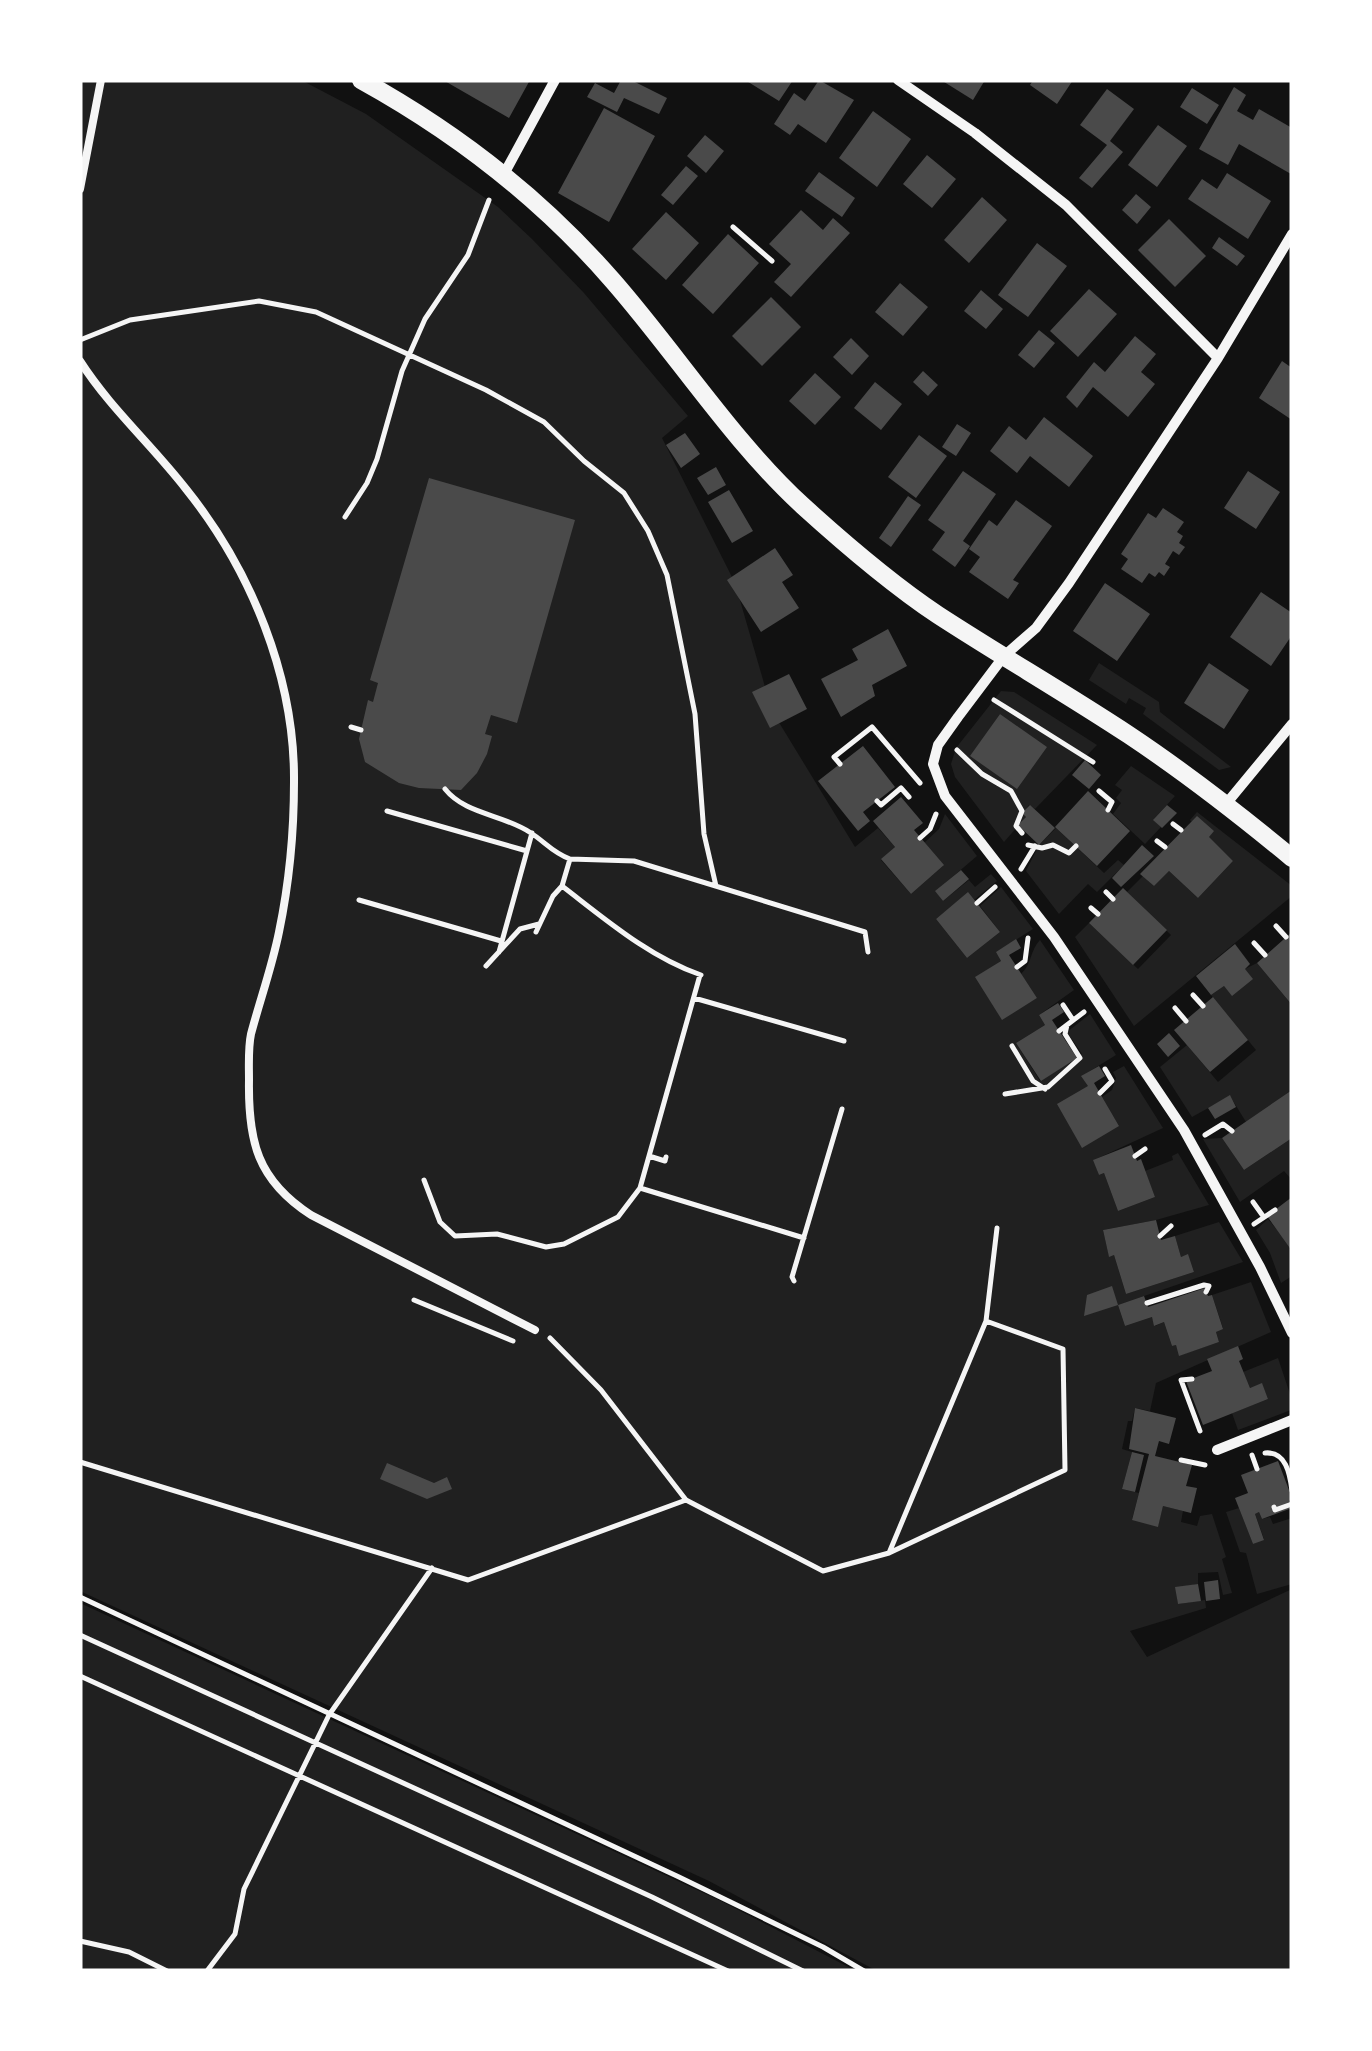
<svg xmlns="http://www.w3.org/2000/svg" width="1372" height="2051" viewBox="0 0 1372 2051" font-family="'Archivo Narrow',sans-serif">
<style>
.green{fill:#202020;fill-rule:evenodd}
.building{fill:#4a4a4a}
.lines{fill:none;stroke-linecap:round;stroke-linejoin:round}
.path{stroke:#f5f5f5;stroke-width:5}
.service{stroke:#f5f5f5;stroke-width:8}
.minor{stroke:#f5f5f5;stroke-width:10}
.tertiary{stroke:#f5f5f5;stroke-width:18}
</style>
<rect width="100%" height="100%" fill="#111"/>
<path class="green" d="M80 80H301L366 114 498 207 532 239 584 293 688 416 662 438 735 583 772 711 855 847 878 828 895 847 881 860 911 894 943 866 924 843 939 829 945 814 977 856 936 891 943 901 969 880 975 887 991 874 997 881 974 900 968 893 936 919 967 958 1000 932 980 906 1001 887 1033 929 997 952 1001 961 976 977 1002 1019 1037 998 1021 974C1032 964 1030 950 1040 940L1074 990 1039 1015 1045 1025 1016 1043 1040 1081 1082 1054 1067 1032 1090 1014 1116 1055 1082 1076 1119 1126 1102 1097 1112 1090 1116 1078 1113 1072 1124 1066 1163 1128 1094 1160 1099 1175 1104 1173 1118 1211 1155 1197 1145 1171 1173 1160 1172 1156 1178 1153 1209 1205 1156 1220 1103 1230 1109 1256 1114 1255 1126 1294 1194 1272 1188 1255 1181 1257 1175 1236 1219 1222 1243 1262 1118 1305 1125 1326 1152 1317 1155 1326 1164 1322 1172 1346 1176 1345 1180 1355 1219 1342 1216 1332 1223 1328 1212 1295 1251 1282 1271 1332 1156 1383 1150 1411 1135 1408 1132 1421H1128L1122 1449 1132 1452 1122 1489 1139 1493 1132 1519 1158 1526 1163 1506 1183 1511 1181 1522 1197 1526 1200 1516 1212 1514 1226 1557 1222 1559 1232 1593 1223 1595 1218 1572 1198 1573V1584L1176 1588 1178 1604 1205 1600 1206 1608 1130 1631 1147 1657 1292 1589V1971H877L709 1881 80 1591Z
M1099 663 1159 702 1160 712 1231 767 1219 770 1143 714 1146 708 1129 698 1126 704 1089 680Z
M1001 691 1014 692 1097 745 1035 809 1029 805 1023 813 1026 817 1004 842 955 777 951 764 956 748ZM1000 714 1046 747 971 756Z
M1131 766 1175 796 1154 819 1161 827 1145 844 1113 814 1121 803 1116 798 1122 790 1115 785Z
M1197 812 1292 886V896L1134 1026 1075 937 1089 923 1138 969 1171 935 1127 892 1143 876 1154 886 1169 871 1198 898 1233 861 1190 820Z
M1056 828 1104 873 1118 860 1124 865 1097 892 1088 884 1059 914 1026 871 1039 845Z
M1257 963 1292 1005V1090L1246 1122 1230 1096 1192 1117 1160 1067 1187 1045 1218 1082 1256 1050 1211 995 1224 986 1232 995 1245 969Z
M1222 1138 1244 1170 1292 1138V1180L1284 1171 1240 1202 1203 1139Z
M1268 1219 1292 1248V1276L1281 1283 1270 1253 1256 1230Z
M1278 1358 1292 1400 1291 1410 1238 1430 1232 1413 1268 1399 1262 1384 1250 1388 1243 1372Z
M1239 1508 1253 1544 1264 1539 1255 1514 1259 1512 1262 1519 1270 1517 1273 1524 1292 1518V1584L1257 1594 1246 1553 1240 1552 1226 1512Z
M80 1603 723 1902 856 1971H80Z"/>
<path class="building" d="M443 80H530L509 118Z
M621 80H631L667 98 659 114 624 98 617 112 587 97 595 83 614 93Z
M745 80H793L779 101Z
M819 80 854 100 826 143 798 124 790 135 774 124 794 93 805 101Z
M941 80H985L973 100Z
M1033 80H1073L1057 104 1030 85Z
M1234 87 1246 95 1237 111 1253 120 1259 109 1292 128 1291 174 1239 144 1228 165 1199 149Z
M1192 88 1219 105 1207 124 1180 107Z
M1107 89 1134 109 1110 141 1123 152 1092 188 1079 178 1107 145 1080 125Z
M604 108 655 136 609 222 558 193Z
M873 111 911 139 877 187 839 158Z
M1158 125 1187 146 1157 187 1128 165Z
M705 135 724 151 706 173 687 156Z
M927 155 956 179 932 208 903 184Z
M686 166 698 176 673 205 661 195Z
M819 172 855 198 842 217 805 191Z
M1227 173 1271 201 1248 239 1188 199 1202 179 1217 189Z
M1136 194 1151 207 1137 224 1122 210Z
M982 197 1007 220 969 263 944 240Z
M801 210 823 230 833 218 850 233 791 297 774 282 791 264 769 244Z
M666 212 699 243 666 280 632 249Z
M1169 219 1206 256 1175 287 1138 250Z
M728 234 759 263 713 314 682 285Z
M1219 237 1245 256 1237 266 1212 248Z
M1037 243 1067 266 1028 317 998 295Z
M900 283 928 307 903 336 875 312Z
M1089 289 1117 314 1078 357 1050 331Z
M981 290 1003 309 986 329 964 311Z
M771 297 801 327 762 366 732 336Z
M1039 330 1055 343 1034 368 1018 355Z
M1135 336 1156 354 1141 372 1155 384 1128 417 1093 387 1077 408 1066 397 1094 362 1105 372Z
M851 338 869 356 852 375 833 357Z
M1282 361 1292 368V420L1259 398Z
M923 371 938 385 928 396 913 382Z
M815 373 841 397 815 425 789 401Z
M875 382 902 404 881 430 854 408Z
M1044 417 1093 456 1069 487 1030 456 1017 473 990 451 1009 426 1026 440Z
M957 424 971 433 956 456 942 447Z
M685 433 700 454 681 468 666 445Z
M919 435 947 456 916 498 888 477Z
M716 467 726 485 708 495 697 478Z
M963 471 996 494 963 541 970 546 955 567 932 550 945 532 928 520Z
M1248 471 1280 492 1256 529 1224 508Z
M429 478 575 520 517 723 491 715 485 734 492 736 487 754 477 773 461 790 419 788 399 783 365 762 359 739 368 700 373 702 378 683 370 680Z
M729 490 753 531 732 543 708 502Z
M908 496 921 505 891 547 879 538Z
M1016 500 1052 526 1013 580 1019 583 1008 599 969 572 980 557 969 549 989 520 997 526Z
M1163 508 1184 522 1177 532 1183 536 1179 543 1185 547 1179 555 1173 551 1165 564 1170 567 1164 576 1159 572 1155 577 1149 573 1142 583 1121 569 1128 559 1121 554 1148 513 1156 518Z
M775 548 793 575 782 582 799 608 761 632 727 580Z
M1105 583 1150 614 1117 661 1073 631Z
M1261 592 1292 613V635L1271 666 1230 637Z
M888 629 907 666 872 685 875 696 841 717 821 679 858 660 852 649Z
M1209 663 1249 690 1224 729 1184 703Z
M789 674 807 709 770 728 752 692Z
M1000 714 1047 747 1017 789 970 756Z
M863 746 895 787 863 812 870 821 858 831 818 781Z
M1085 760 1101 775 1089 789 1072 775Z
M1088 791 1130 831 1097 866 1055 827Z
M901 797 923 823 914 830 944 865 911 894 881 859 895 847 873 821Z
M1030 805 1055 828 1039 845 1018 825 1026 817 1022 813Z
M1167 805 1177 813 1162 828 1153 820Z
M1197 816 1214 831 1209 837 1233 861 1198 898 1169 871 1154 886 1140 874Z
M1142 845 1154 856 1121 887 1112 878Z
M961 870 969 879 943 901 935 891Z
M1123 888 1167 930 1133 965 1089 923Z
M968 892 1000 932 967 958 936 919Z
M1292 932V1005L1257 963Z
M1016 939 1021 948 1009 955 1037 998 1002 1020 975 977 1001 961 996 952Z
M1235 944 1250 964 1245 969 1253 979 1232 996 1224 986 1211 995 1196 976Z
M1213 997 1248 1040 1210 1072 1174 1030Z
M1058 1003 1064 1012 1052 1020 1077 1058 1041 1081 1016 1043 1045 1025 1039 1015Z
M1169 1033 1180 1046 1168 1057 1157 1044Z
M1099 1066 1105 1076 1094 1083 1119 1126 1082 1148 1057 1104 1088 1086 1081 1076Z
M1292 1090V1138L1244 1170 1222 1138Z
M1230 1095 1236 1107 1215 1119 1208 1108Z
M1131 1145 1137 1161 1141 1159 1155 1197 1118 1211 1104 1173 1099 1175 1093 1160Z
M1292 1197V1251L1267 1216Z
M1156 1220 1161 1240 1175 1236 1181 1257 1188 1254 1194 1272 1126 1294 1114 1255 1109 1257 1103 1230Z
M1112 1286 1118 1305 1084 1316 1087 1295Z
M1205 1288 1208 1296 1212 1295 1223 1329 1216 1332 1219 1342 1179 1356 1176 1345 1172 1346 1164 1322 1154 1326 1152 1317 1125 1326 1118 1305 1144 1296 1148 1307Z
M1238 1346 1243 1359 1239 1361 1250 1388 1262 1383 1268 1399 1203 1425 1186 1381 1212 1371 1207 1359Z
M1135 1408 1176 1418 1169 1444 1159 1441 1155 1456 1192 1465 1186 1486 1197 1488 1191 1513 1163 1506 1158 1527 1132 1520 1149 1454 1129 1449Z
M1132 1452 1144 1455 1135 1492 1122 1489Z
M1278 1461 1292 1498 1289 1501 1292 1508 1262 1519 1259 1512 1255 1514 1264 1540 1253 1544 1235 1498 1248 1493 1241 1475Z
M387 1463 434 1483 447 1477 452 1489 427 1499 380 1479Z
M1218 1580 1220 1599 1206 1601 1204 1582Z
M1198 1584 1201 1601 1178 1604 1175 1587Z"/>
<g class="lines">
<path class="path" d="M733 227 772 261
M80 340 130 320 259 301 316 312 486 390 544 422 584 461 624 493 648 531 667 575 695 714 704 834 716 886
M345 517 367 483 377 459 402 371 425 319 468 255 489 200
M994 700 1093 762
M351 727 361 730
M957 750 982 774 1011 791 1022 811 1016 826 1022 833
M840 764 834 757 872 727 920 783
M445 789C466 815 503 814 531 833 545 842 553 853 570 859L562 886C605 919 649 957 701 975
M1099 791 1112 802 1108 810
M877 801 881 805 901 788 909 797
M387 811 527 851
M1173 824 1181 830
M920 838 930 829 936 814
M1157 841 1165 847
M1028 845 1042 848 1053 845 1069 853 1076 846
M570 859 634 861 865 932 868 952
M1021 869 1035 846
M1106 892 1113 899
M359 900 501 941
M977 903 995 887
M1091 908 1098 914
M1276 926 1286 937
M536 932 553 896 562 886
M1254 943 1265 955
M499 952 532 833
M486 966 520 929 539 924
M1017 967 1025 961 1028 938
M700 975 640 1188 804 1238
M1193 995 1203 1006
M694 998 844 1041
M1063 1005 1073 1020
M1175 1008 1186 1021
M1059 1031 1084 1012
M1012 1046 1033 1081 1045 1089
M1100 1093 1112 1081 1105 1069
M1005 1094 1048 1087 1080 1058 1065 1034 1067 1025
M1205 1135 1223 1124 1232 1131
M649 1156 665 1161 666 1157
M1135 1156 1145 1149
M424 1180 440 1222 455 1236 497 1234 546 1247 564 1244 618 1217 640 1188
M1253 1202 1263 1216
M1254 1224 1275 1210
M1160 1236 1171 1226
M794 1281 792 1277 842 1109
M414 1300 513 1341
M1147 1303 1204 1285 1209 1286 1206 1292
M1192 1379 1181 1380 1200 1431
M1265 1453C1286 1451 1290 1474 1292 1491
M1252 1455 1257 1469
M1181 1460 1205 1465
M80 1462 468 1580 686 1500 601 1390 550 1338
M686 1500 823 1571 889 1553 986 1321
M1274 1507 1275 1510 1292 1504
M889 1553 1065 1470 1063 1349 986 1321 997 1228
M80 1597 679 1877 823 1947 864 1971
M80 1635 652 1897 803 1971
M80 1676 728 1971
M80 1941 129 1952 167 1971
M207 1971 235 1934 244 1889 329 1715 432 1568"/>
<path class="service" d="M80 189 101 80
M80 361C110 408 152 445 186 489 251 570 295 677 294 782 294 831 289 884 279 932 272 967 260 1000 251 1034 248 1048 249 1065 249 1080 248 1141 257 1180 311 1215L535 1330"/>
<path class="minor" d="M898 80 975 133 1066 205 1218 358
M504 174 555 80
M1292 234 1218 358 1069 583 1036 628 1004 656 958 717 938 745 933 764 945 796 1054 937 1184 1130 1260 1267 1292 1333
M1226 804 1292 724
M1217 1450 1292 1420"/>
<path class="tertiary" d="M361 80C457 133 541 198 613 281 676 353 733 442 803 506 846 545 890 583 938 615 1001 656 1067 694 1129 735 1186 773 1240 815 1292 858"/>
</g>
<rect width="1372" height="2051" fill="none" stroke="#ffffff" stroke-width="165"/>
</svg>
